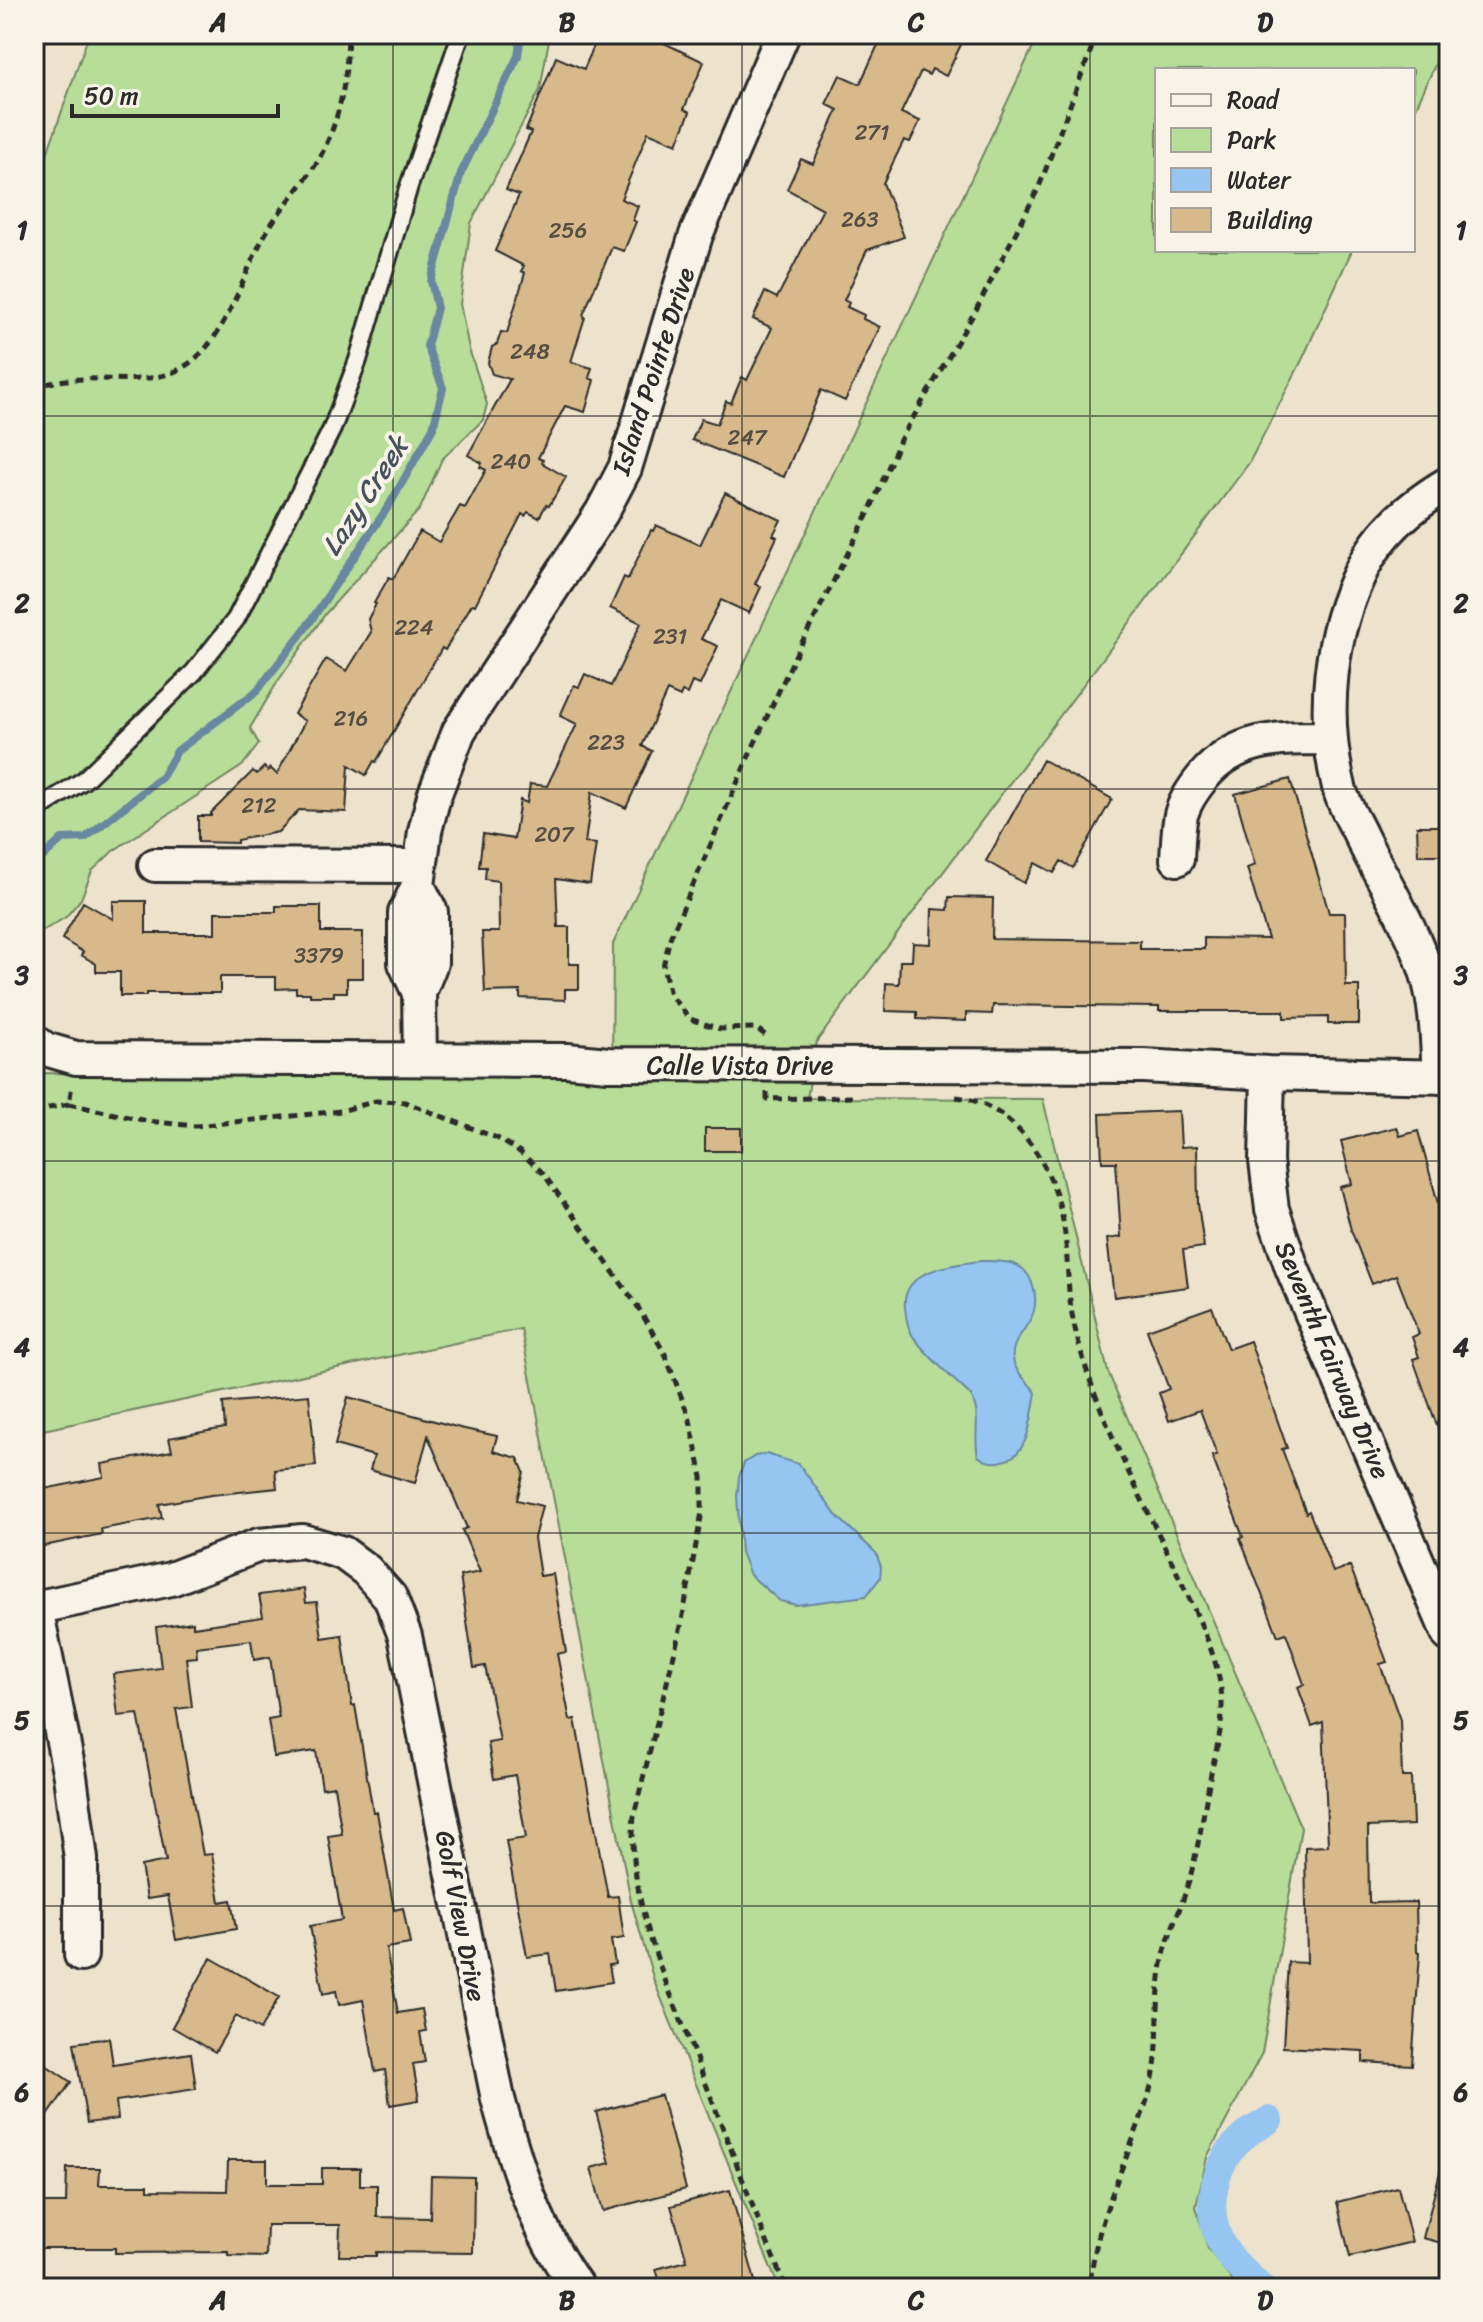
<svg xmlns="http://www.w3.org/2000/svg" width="1483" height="2322" viewBox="0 0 1483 2322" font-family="Sriracha,sans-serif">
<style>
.green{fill:#b7dd98;stroke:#718462;stroke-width:2}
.water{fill:#95c5f0;stroke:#6b87a1;stroke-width:2}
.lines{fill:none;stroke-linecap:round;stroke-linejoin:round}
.stream{stroke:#6b87a1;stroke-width:8}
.canal{stroke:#95c5f0;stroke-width:28}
.building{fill:#d7b98b;stroke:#2b2b2b;stroke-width:2}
.lane-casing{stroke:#2b2b2b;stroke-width:22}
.street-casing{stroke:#2b2b2b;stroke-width:38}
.path{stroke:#2b2b2b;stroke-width:5;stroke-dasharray:8 6;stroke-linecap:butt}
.lane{stroke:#f7f3e8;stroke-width:16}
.street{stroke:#f7f3e8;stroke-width:32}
.grid{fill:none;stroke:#2b2b2b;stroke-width:2;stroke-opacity:0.55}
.labels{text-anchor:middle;stroke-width:8;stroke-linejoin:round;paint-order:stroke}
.number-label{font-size:22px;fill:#564e43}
.street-label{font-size:26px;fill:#2b2b2b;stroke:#f7f3e8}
.water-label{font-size:28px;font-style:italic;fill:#46525c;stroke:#f7f3e8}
.neatline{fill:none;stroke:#2b2b2b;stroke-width:3}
.grid-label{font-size:26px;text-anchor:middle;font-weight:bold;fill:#2b2b2b}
</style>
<rect width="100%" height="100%" fill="#ede2cc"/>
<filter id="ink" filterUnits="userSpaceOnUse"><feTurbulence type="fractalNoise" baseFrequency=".0125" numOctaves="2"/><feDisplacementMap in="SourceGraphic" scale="16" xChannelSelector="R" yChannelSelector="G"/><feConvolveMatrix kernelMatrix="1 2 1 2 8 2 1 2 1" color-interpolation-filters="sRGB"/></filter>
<g filter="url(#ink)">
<path class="green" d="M89 34H550L540 90 471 223 460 304 469 349 487 404 483 420 442 459 420 509 326 613 278 681 250 728 259 744 242 766 113 851 92 871 81 899 66 917 34 936V191Z
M1039 34H1449L1413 114V70H1157V250H1352L1302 360 1249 463 817 1041 807 1098 1043 1099 1108 1372 1301 1828 1262 2053 1207 2157 1196 2207 1208 2249 1238 2288H779L654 1981 631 1901 521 1329 34 1432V1073L612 1078 613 944Z"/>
<path class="water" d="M980 1261C1001 1261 1024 1259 1032 1283 1047 1325 1005 1334 1014 1363 1017 1375 1030 1383 1036 1393 1031 1416 1030 1455 1003 1461 993 1464 986 1462 978 1456 973 1435 982 1416 971 1396 957 1382 919 1349 911 1333 907 1325 906 1317 905 1308 901 1269 951 1265 980 1261Z
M766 1454 799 1464 836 1515 876 1553 881 1567 880 1578 866 1596 796 1605 780 1601 750 1575 741 1552 737 1496 739 1477 744 1463 755 1456Z"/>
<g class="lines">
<path class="stream" d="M34 865 62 839 85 838 162 777 177 751 257 691 308 625 390 504 433 428 443 388 427 346 437 308 431 281 461 173 518 56 521 34"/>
<path class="canal" d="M1261 2288C1247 2274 1228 2259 1220 2241 1204 2207 1214 2162 1243 2137 1250 2130 1261 2126 1269 2120"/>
</g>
<path class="building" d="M599 34H667L664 43 704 62 684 109 690 112 677 144 648 132 621 199 638 206 633 220 636 222 624 251 612 247 583 315 585 317 571 362 592 368 589 378 594 380 585 412 565 406 538 458 543 460 542 463 566 477 549 506 546 505 539 518 528 512 525 516 522 514 475 605 472 604 445 650 442 648 376 762 374 761 366 775 349 765 346 812 299 810 278 832 237 840V843L198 842V816H211V813L253 771 257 774 264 767 268 771 270 768 277 774 305 721 294 714 326 659 347 671 371 632 368 619 376 604 374 603 389 577 393 579 420 531 439 542 460 506 465 508 486 470 480 467 482 463 468 455 510 379 492 374 488 363 492 347 497 344 501 332 507 333 525 273 521 271 524 266 495 251 519 195 506 190 531 132 526 130 556 57 584 69Z
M883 34H966L946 76 932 69 929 75 921 71 901 113 920 121 910 142 904 140 883 183 904 237 867 250 844 300 849 303 847 307 864 315 863 319 880 327 845 401 821 390 784 477 692 440 701 419 717 424 726 401 731 403 742 377 747 380 772 328 753 319 765 292 777 298 823 209 787 189 801 159 813 164 838 110 826 104 840 75 860 84Z
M725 493 781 520 773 535 777 537 755 584 761 587 749 613 721 600 701 639 718 646 700 685 692 682 687 694 682 692 680 697 667 691 642 746 652 751 626 808 592 792 585 843 596 844 590 884 556 879 558 927H569V964H579V989H565V1000L520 998V991L485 992 482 932H499L498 881 485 879 486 867H479L483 834 514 839 520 800 527 803 530 784 547 786 577 724 560 716 574 685 579 687 585 674 611 686 641 623 610 608 624 577 628 579 651 530 653 531 656 525 700 545Z
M1043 760 1112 799 1073 868 1061 861 1054 873 1035 863 1024 883 986 861Z
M1290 779 1329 913H1345L1346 986H1359V1024H1328V1017L1284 1018V1011H1159V1007L993 1005 992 1014 966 1013V1021L917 1019V1012L885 1011 886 983 899 984 900 961H912L913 943 931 944 932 909 948 910 949 897 993 898 992 939 1140 941V949H1204V938L1268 939 1247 868 1255 865 1235 794Z
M1417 826H1449V855H1418Z
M113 901H146V933H215V912H276V906H321V932H363V978H347V992H334V996H310V993H296V988L276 989V977H220V993H146V996H120V972H96V964L81 955 83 952 62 939 83 902 113 919Z
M1179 1111 1181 1147 1197 1146 1198 1204 1204 1247 1183 1250 1188 1287 1114 1297 1107 1239 1121 1237 1116 1162H1102L1100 1114Z
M1397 1127 1400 1136 1418 1131 1449 1243V1450L1446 1451 1413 1359 1419 1357 1412 1337 1419 1334 1396 1275 1372 1284 1351 1230 1340 1187 1352 1184 1341 1141Z
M705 1128H741V1151H705Z
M1212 1307 1228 1349 1250 1341 1287 1448 1282 1449 1306 1513 1309 1511 1333 1572 1350 1566 1387 1662 1380 1664 1400 1720 1402 1777H1411L1413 1825 1368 1827 1369 1903 1416 1902 1417 1952 1420 1953 1412 2065 1363 2062V2051L1283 2047 1288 1962 1307 1963 1305 1847 1328 1846 1323 1722 1312 1726 1298 1687 1304 1684 1286 1633 1278 1636 1240 1538 1243 1537 1212 1456 1217 1455 1200 1410 1169 1421 1159 1393 1169 1389 1147 1330Z
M309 1395 316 1466 275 1470 277 1488 211 1495 159 1504 162 1518 101 1529 102 1534 34 1548V1491L104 1477 102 1464 172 1451 169 1438 225 1428 223 1403Z
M348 1397 460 1428 497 1436 493 1451 518 1458 524 1472 517 1500 542 1506 534 1538 540 1576 553 1574 566 1652 557 1654 570 1720 575 1719 608 1897 618 1896 624 1938 611 1940 615 1964 609 1965 612 1982 556 1991 550 1954 527 1957 506 1841 526 1838 515 1775 494 1779 488 1743 500 1741 485 1666 474 1668 460 1576 480 1572 462 1530 467 1528 428 1436 415 1483 370 1470 374 1456 335 1445Z
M304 1589 306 1603 317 1602 322 1638 342 1635 352 1706 355 1705 373 1812H377L394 1910 403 1908 410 1944 386 1948 398 2013 422 2009 426 2031 420 2032 425 2062 413 2064 419 2100 390 2105 385 2070 375 2072 363 2000 339 2005 336 1991 323 1994 310 1926 342 1920 328 1836 342 1834 334 1786 322 1788 316 1751 274 1757 268 1720 279 1718 270 1657 254 1660 251 1640 196 1647 197 1657 186 1658 192 1707 176 1709 203 1855 212 1854 220 1902 231 1900 236 1929 176 1940 168 1896 147 1899 141 1866 166 1861 138 1714 118 1716 113 1674 161 1668 156 1627 193 1622V1627L263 1617 259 1595Z
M211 1958 279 1997 260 2030 236 2016 215 2052 172 2027Z
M109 2038 113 2065 191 2053 196 2089 116 2101 118 2119 87 2123 74 2043Z
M34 2057 71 2082 34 2136Z
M661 2095 686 2189 603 2211 591 2168 610 2163 596 2112Z
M228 2160H267V2184H322V2168H360V2185H377V2217L430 2218 431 2176 474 2177 473 2253 376 2252V2256H339L340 2225H267L266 2257 228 2256V2252L115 2253V2248H34V2203H66L67 2168H100L99 2185H148V2190L227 2191Z
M1441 2168H1449V2245L1423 2238Z
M1398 2187 1412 2242 1350 2257 1337 2202Z
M730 2190 755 2281 729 2288H662L656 2269 687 2261 671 2206Z"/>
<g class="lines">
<defs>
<path id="lane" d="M34 811 84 780 194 672 236 619 332 429 358 360 409 186 461 34"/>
<path id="street" d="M1177 859C1178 844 1178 829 1181 815 1185 800 1194 788 1203 777 1237 736 1282 738 1330 738
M155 865 419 866
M418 886 431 912V963L419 993 420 1059
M419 993 405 963V913L418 886 425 831 434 796 459 731 602 512 625 468 696 235 783 34
M34 1041 45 1049 76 1058 567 1060 608 1064 1143 1066 1268 1073 1449 1077
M1268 1073 1266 1161 1272 1209 1292 1268 1449 1635
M1439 1077C1437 1042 1437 1007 1427 974 1412 926 1383 881 1361 836 1354 821 1343 804 1339 787 1321 715 1329 633 1363 567 1381 531 1415 503 1449 483
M34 1608 171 1579 259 1545 303 1541 343 1553 366 1570 390 1597 405 1636 498 2099C516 2166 536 2231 578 2288
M36 1608 70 1776 81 1859V1955"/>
</defs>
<use href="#lane" class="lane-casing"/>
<use href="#street" class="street-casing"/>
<path class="path" d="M34 389C78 367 134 391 178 370 226 347 241 275 266 233 283 203 311 179 325 147 342 111 347 74 348 34
M765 1035 756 1028 720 1029 690 1019 670 995 663 966 670 938 748 758 795 656 869 512 900 440 977 308 1039 187 1097 34
M767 1092V1099L854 1097
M956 1097C1016 1104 1053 1166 1063 1221 1069 1255 1066 1290 1074 1324 1093 1411 1143 1499 1181 1581 1198 1618 1221 1661 1222 1703 1223 1726 1216 1751 1211 1773 1204 1809 1199 1846 1189 1881 1182 1906 1170 1930 1164 1955 1153 1999 1163 2046 1150 2090 1131 2156 1094 2218 1090 2288
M69 1104 147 1121 195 1126 341 1111 376 1101 405 1102 497 1138 520 1152 543 1173 638 1307 665 1354 690 1420 702 1477V1512L681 1626 634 1815C626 1902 669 1987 699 2066 728 2140 755 2215 786 2288
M34 1111 69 1104 72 1085"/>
<use href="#lane" class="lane"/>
<use href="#street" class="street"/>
</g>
</g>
<path class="grid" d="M393 34V2288M742 34V2288M1090 34V2288M34 416H1449M34 789H1449M34 1161H1449M34 1533H1449M34 1906H1449"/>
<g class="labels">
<g class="number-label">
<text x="872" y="140">271</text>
<text x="860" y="227">263</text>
<text x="568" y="238">256</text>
<text x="530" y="359">248</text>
<text x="747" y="445">247</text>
<text x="511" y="469">240</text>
<text x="414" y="635">224</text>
<text x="670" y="644">231</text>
<text x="351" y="726">216</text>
<text x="606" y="750">223</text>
<text x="259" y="813">212</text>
<text x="554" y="842">207</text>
<text x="319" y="963">3379</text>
</g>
<g class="street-label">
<text transform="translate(653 371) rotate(-72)" y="9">Island Pointe Drive</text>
<text x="740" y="1074">Calle Vista Drive</text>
<text transform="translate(1333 1360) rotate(67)" y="9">Seventh Fairway Drive</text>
<text transform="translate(461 1916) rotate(79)" y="9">Golf View Drive</text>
</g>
<g class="water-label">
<text transform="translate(364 496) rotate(-57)" y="10">Lazy Creek</text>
</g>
</g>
<rect width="1483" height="2322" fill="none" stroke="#f7f3e8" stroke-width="88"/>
<rect x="1155" y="68" width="260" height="184" fill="#f7f3e8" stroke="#a5a39c" stroke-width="2"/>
<rect x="1171" y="94" width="40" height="12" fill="#f7f3e8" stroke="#a5a39c" stroke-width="2"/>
<text x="1227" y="108" font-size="24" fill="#2b2b2b">Road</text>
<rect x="1171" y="128" width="40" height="24" fill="#b7dd98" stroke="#a5a39c" stroke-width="2"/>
<text x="1227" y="148" font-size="24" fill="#2b2b2b">Park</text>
<rect x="1171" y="168" width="40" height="24" fill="#95c5f0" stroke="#a5a39c" stroke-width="2"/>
<text x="1227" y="188" font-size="24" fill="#2b2b2b">Water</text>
<rect x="1171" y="208" width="40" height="24" fill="#d7b98b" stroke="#a5a39c" stroke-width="2"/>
<text x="1227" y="228" font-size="24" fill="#2b2b2b">Building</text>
<path d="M72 104v12h206v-12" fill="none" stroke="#2b2b2b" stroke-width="4"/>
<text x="84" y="104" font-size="24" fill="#2b2b2b" stroke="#f7f3e8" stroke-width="6" paint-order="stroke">50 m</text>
<rect x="44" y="44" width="1395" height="2234" class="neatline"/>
<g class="grid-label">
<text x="218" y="31">A</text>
<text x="567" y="31">B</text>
<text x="916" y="31">C</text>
<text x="1265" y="31">D</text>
<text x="22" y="239">1</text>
<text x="1461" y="239">1</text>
<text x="22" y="612">2</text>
<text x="1461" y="612">2</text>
<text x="22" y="984">3</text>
<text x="1461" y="984">3</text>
<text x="22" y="1356">4</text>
<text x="1461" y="1356">4</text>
<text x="22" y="1729">5</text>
<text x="1461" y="1729">5</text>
<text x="22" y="2101">6</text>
<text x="1461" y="2101">6</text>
<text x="218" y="2309">A</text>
<text x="567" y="2309">B</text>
<text x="916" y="2309">C</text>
<text x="1265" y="2309">D</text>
</g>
</svg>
